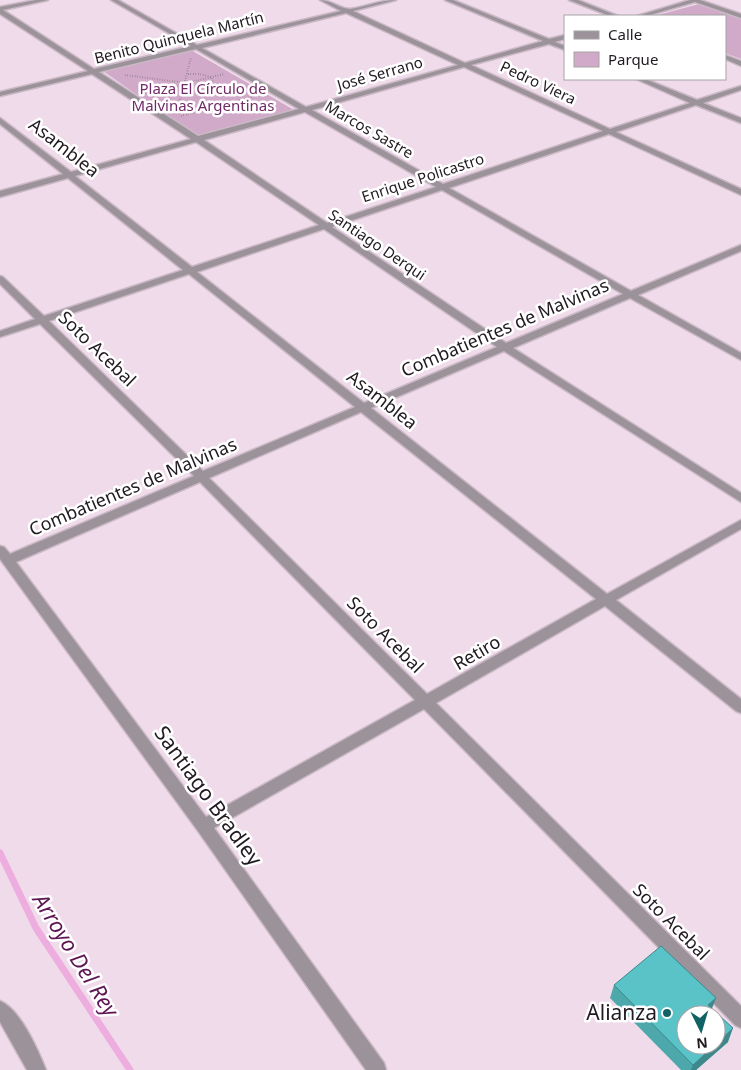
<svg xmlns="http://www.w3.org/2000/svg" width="741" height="1070" viewBox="0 0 741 1070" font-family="'Noto Sans',sans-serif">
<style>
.green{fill:#d2aac9}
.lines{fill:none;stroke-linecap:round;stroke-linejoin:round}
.stream{stroke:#edadde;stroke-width:7}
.minor-casing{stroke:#cbb8c6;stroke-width:3}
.path{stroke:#7f727c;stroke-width:2;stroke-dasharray:0.5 2;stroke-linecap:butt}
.minor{fill:#9b9399;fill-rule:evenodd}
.wall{fill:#4da8ac}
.shaded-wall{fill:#3e888c}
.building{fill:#59c3c8;stroke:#3e888c}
.poi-dot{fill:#106265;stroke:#fff;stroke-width:2}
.labels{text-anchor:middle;stroke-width:5;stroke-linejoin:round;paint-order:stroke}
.far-street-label{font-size:15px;fill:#211a20;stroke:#fff}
.far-park-label{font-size:15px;fill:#722a66;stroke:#fff}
.street-label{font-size:18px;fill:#211a20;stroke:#fff}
.near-street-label{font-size:21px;fill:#211a20;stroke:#fff}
.near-poi-label{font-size:21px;fill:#211a20;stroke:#fff;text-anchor:end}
.near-water-label{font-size:22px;font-style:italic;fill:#5e1553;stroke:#fff}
</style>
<rect width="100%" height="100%" fill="#f0dbea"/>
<path class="green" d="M699 4 741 18V59L725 53V16H654Z
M191 50 294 110 197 137 103 71Z"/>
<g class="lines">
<path class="stream" d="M0 853 36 928 130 1070"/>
<defs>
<path id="minor" d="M36 0H48L3 10 94 69 191 46 111 0H118L197 45 341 11 320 0C331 0 340 9 350 9 365 7 380 0 396 0L353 11 465 63 543 41 445 0H453L549 39 565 35V39L555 42 565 46V50L549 44 471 65 610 129 690 103 636 79H645L697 100 741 86V90L703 103 741 118V123L696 105 616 132 741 189V195L609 134 449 188 631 291 741 245V251L638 295 741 353V360L630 298 513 348 741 493V502L504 351 371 408 607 594 741 520V529L616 600 741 699V713L736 711 605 606 436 703 741 1006V1028L735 1025 424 709 214 828 384 1063 386 1070H366L198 831 0 559V546L4 547 10 554 194 476 40 324 0 337V331L35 319 0 284V276L3 277 44 316 183 270 68 178 0 197V191L63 174 0 124V118L71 172 191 139 92 74 0 96V92L88 71 0 14V7ZM346 13 458 65 306 107 202 48ZM196 49 299 109 198 136 99 72ZM464 67 603 131 443 184 312 110ZM305 112 436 187 327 223 204 140ZM196 142 319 225 192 267 75 176ZM442 190 623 294 506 343 332 227ZM324 229 497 347 364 403 197 272ZM189 274 355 407 203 471 49 321ZM361 412 596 599 427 694 209 478ZM200 482 415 700 206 817 16 562Z
M569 0H578L618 16H610Z
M690 0H700L741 14V18L695 2 646 16H637Z
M725 55 741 61V66L725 59Z
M0 1001C20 1009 38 1050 46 1070H27L0 1022Z"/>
</defs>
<use href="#minor" class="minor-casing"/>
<path class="path" d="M188 74H200L211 77 213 82 209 86
M125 75 179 82
M185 81 191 57
M191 82 224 74
M191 84 252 92
M145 93 192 83 179 82 180 85
M176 114 184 85
M181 116 259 95"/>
<use href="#minor" class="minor"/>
</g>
<path class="wall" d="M614 985 712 1009 728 1042 696 1070H681L610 998Z"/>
<path class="shaded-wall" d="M716 998 711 1011 708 1005Z
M733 1028 728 1042 696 1070H691L693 1065 715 1045H716V1044Z"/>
<path class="building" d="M661 946 716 998 708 1005 733 1028 716 1044V1015H686V1045H715L693 1065 614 985Z"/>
<circle class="poi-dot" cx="667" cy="1013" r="5"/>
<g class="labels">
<g class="far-street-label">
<text transform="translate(179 38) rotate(-14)" y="5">Benito Quinquela Martín</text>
<text transform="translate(380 74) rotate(-16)" y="5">José Serrano</text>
<text transform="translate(538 83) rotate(25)" y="5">Pedro Viera</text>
<text transform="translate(369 130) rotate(30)" y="5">Marcos Sastre</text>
<text transform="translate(423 178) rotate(-18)" y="5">Enrique Policastro</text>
<text transform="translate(377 245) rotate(34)" y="5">Santiago Derqui</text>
</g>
<g class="far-park-label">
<text x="203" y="94">Plaza El Círculo de<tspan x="203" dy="17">Malvinas Argentinas</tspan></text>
</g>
<g class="street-label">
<text transform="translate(64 148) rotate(38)" y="6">Asamblea</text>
<text transform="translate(505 328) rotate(-23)" y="6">Combatientes de Malvinas</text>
<text transform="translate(97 349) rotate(44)" y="6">Soto Acebal</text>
<text transform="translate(382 400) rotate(38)" y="6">Asamblea</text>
<text transform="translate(133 487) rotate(-23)" y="6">Combatientes de Malvinas</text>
<text transform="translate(385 635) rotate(45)" y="6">Soto Acebal</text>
<text transform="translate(477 653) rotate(-30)" y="6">Retiro</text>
<text transform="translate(671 922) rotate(45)" y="6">Soto Acebal</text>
</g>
<g class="near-street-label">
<text transform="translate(208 796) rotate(54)" y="7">Santiago Bradley</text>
</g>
<g class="near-poi-label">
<text x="657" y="1020">Alianza</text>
</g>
<g class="near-water-label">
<text transform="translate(76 955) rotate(58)" y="8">Arroyo Del Rey</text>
</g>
</g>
<rect x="564" y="15" width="162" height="65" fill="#ffffff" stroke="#a6a3a6"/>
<rect x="574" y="31" width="25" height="8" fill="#9b9399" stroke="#a6a3a6"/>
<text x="608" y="40" font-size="15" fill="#211a20">Calle</text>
<rect x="574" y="52" width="25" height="15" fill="#d2aac9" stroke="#a6a3a6"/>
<text x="608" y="65" font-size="15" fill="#211a20">Parque</text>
<g transform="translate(701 1030) rotate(175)"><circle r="24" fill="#ffffff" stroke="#a6a3a6"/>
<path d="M0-4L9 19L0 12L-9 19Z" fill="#106265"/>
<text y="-8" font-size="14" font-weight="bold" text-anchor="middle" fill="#211a20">N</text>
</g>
</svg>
